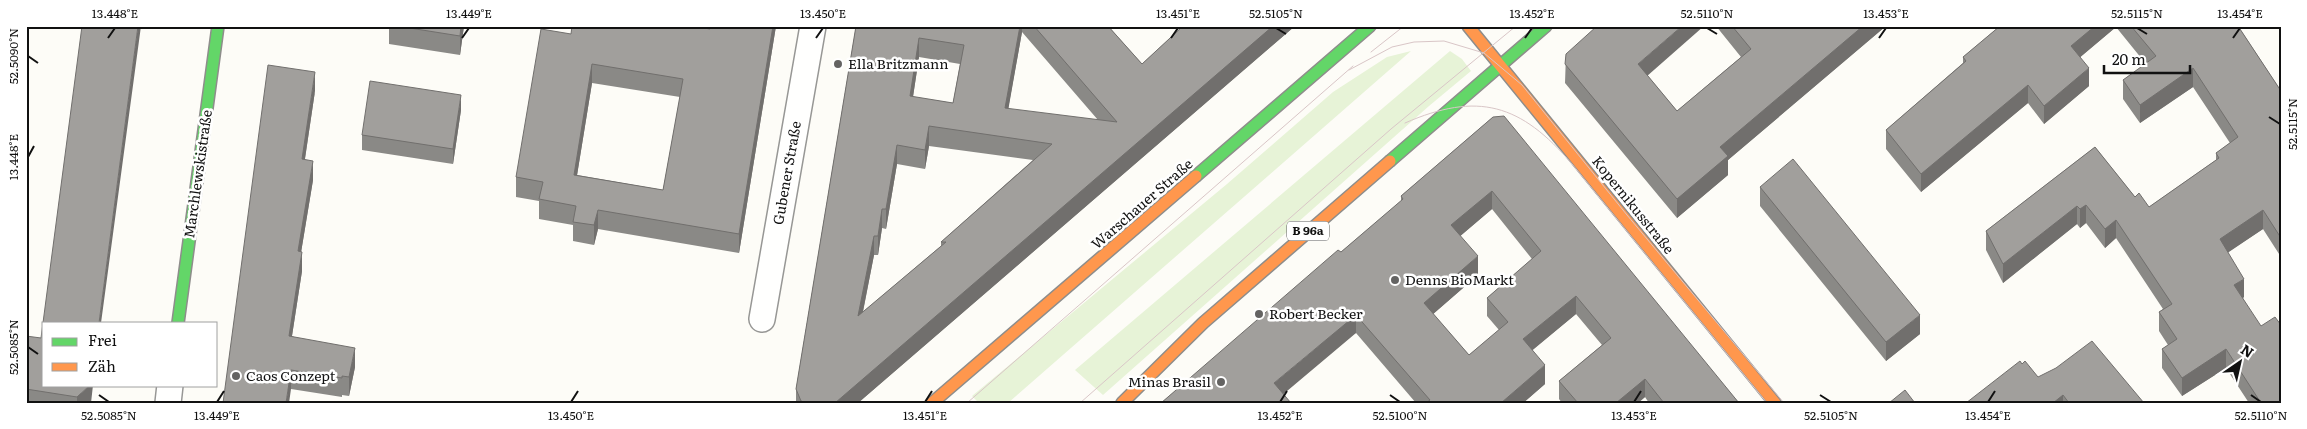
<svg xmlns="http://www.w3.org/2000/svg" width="2307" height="429" viewBox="0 0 2307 429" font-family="Literata,serif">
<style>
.green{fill:#e7f3d7}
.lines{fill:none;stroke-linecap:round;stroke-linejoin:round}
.street-casing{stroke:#979795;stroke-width:28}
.fast-casing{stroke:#8e8d8b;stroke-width:14}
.slow-casing{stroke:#8e8d8b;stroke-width:14}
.street{stroke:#fffffe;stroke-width:25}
.fast{stroke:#63d668;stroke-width:11}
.slow{stroke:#ff974d;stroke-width:11}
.tram{stroke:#d9c6c7;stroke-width:1}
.wall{fill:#8a8986;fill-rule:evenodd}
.shaded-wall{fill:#716f6d}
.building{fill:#a19f9c;stroke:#716f6d;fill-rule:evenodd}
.ticks{fill:none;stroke:#111;stroke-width:2}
.poi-dot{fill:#646362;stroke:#fff;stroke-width:2}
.labels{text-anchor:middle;stroke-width:5;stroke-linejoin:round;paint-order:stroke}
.shield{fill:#fff;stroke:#585858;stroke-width:1}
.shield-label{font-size:12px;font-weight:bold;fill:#111}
.poi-label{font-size:14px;fill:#111;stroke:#fff;text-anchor:start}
.street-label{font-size:14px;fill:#111;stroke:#fff}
.neatline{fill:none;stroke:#111;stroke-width:2}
.ticks-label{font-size:12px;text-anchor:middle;fill:#111}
</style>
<rect width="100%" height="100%" fill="#fdfcf7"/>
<path class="green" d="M1411 51 1008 403H979L972 396 1227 184 1333 92 1387 57Z
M1450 51 1462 59 1471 71 1429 106 1103 395 1075 370Z"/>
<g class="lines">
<defs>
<path id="street" d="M762 319 813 26
M168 403 170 385"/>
<path id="fast" d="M1390 161 1546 26
M1196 176 1370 26
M178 323 218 26"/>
<path id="slow" d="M1468 26 1775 403
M932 403 1196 176
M1122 403 1203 323 1390 161"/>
</defs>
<use href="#street" class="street-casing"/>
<use href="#fast" class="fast-casing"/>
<use href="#slow" class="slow-casing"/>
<use href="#street" class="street"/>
<use href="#fast" class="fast"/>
<use href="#slow" class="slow"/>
<path class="tram" d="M1371 52 1404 26
M1349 70 1392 47 1414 42 1444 41 1484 53 1522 85 1627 215 1784 403
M1405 123C1478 91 1521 104 1572 164L1767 403
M967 403 1353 66
M1080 403 1391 129 1516 26"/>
</g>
<path class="wall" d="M389 26H464L460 55 389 44Z
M711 26H776L739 253 598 229 594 245 573 241V225L539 219V201L516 197V177L571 34 710 29ZM592 83 680 97 663 190 577 175Z
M856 26H1108L1142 64 1181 28 1180 26H1295L858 403H796V389ZM1022 32 1098 120 1008 109ZM919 57 960 64 953 103 913 97ZM929 146 1033 160 941 242V246L863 312 874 255H878L882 228 886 229 897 164 925 169Z
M1716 26H1886L1728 160V175L1677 218 1565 83 1566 54 1647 75 1677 111 1741 57Z
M2000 26H2238L2281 91V257L2263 229 2228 252 2244 297 2243 298 2281 403H2249L2226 368 2182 396 2162 368V349L2168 345 2159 331V312L2163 309 2116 238 2105 248 2086 223 2080 228 2077 224 2003 283 1986 250V231L2095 147 2135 197 2149 207 2216 160V153L2230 143 2193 87 2140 123 2123 99V80L2146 64 2116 27 2080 57 2089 86 2044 124 2028 103 1921 192 1886 149V130L1963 63V57Z
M315 91 305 159 313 180 301 252 302 271 292 336 355 367 349 396 342 395V397L291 389 223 403Z
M461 110 453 164 362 150V135Z
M1493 117 1739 403H1649L1645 397 1638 403H1562L1559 399V381L1602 345 1576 314 1532 350 1545 384 1523 403H1416L1356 333 1161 403 1341 252 1401 201V196ZM1492 209 1532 259 1487 298V316L1499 330 1469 355 1433 314 1478 275 1460 236Z
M1760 187 1920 334 1886 361 1760 206Z
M26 336 91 403H26Z
M2022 364 2038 377 2144 403H1966Z"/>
<path class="shaded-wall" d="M138 26H141L101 323H99Z
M461 26H464L460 55V36Z
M773 26H776L739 253V234Z
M1020 26H1022V32L1005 128V108Z
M1273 26H1295L858 403H835Z
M1682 26H1704L1638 84V64Z
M1863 26H1886L1728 160V175L1677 218V199L1720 147Z
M2095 26H2116V27L2071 65V46Z
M919 38V57L910 116V96Z
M592 64V83L574 194V175Z
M2089 68V86L2044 124V106Z
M2193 68V87L2140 123V105Z
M315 72V91L302 178V159Z
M2028 85V103L1921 192V174Z
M461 95V110L453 164V149Z
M929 126V146L925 169V150Z
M897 145V164L886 229V209Z
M313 161V180L298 271V251Z
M1492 191V209L1451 244V225Z
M2086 205V223L2080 228V209Z
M2077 206V224L2003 283V264Z
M882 209V228L878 255V236Z
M598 210V229L594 245V225Z
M2263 210V229L2220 258V239Z
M2116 220V238L2105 248V229Z
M874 236V255L858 336V316Z
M302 252V271L289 355V336Z
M1478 256V275L1424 322V303Z
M2244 279V297L2234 304V285Z
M1576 296V314L1523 358V339Z
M1356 315V333L1274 402V383Z
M1920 315V334L1886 361V342Z
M355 348V367L349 396V377Z
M2226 349V368L2182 396V378Z
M1545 365V384L1523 403H1501Z
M291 370V389L289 403H286Z
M1645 379V397L1638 403H1616Z
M90 385H93L91 403H77V397Z
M2063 395V403H2053Z"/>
<path class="building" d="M82 26H138L99 323H44V385H90L77 397 26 389V336L41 338Z
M397 26H461L460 36Z
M572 26H691L710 29 711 26H773L739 234 598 210 594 225 573 222 576 206 539 199 543 182 516 177 541 29 571 34ZM592 64 683 79 663 190 574 175Z
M856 26H1020L1005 108 1117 122 1034 26H1108L1142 64 1183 26H1273L835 403H805L801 401 796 389ZM919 38 964 45 953 103 910 96ZM929 126 1052 144 941 242H946L858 316 874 236H878L882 209H886L897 145 925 150Z
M1597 26H1682L1638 64 1677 111 1751 49 1732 26H1863L1720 147 1728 156 1677 199 1565 64 1566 54Z
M2000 26H2095L2071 46 2089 68 2044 106 2028 85 1921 174 1886 130 1966 61 1963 57Z
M2131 26H2238L2281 91V238L2263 210 2220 239 2244 279 2234 285 2261 326 2275 317 2281 325V403H2261L2226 349 2182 378 2162 349 2177 339 2159 312 2172 304 2116 220 2105 229 2086 205 2080 209 2077 206 2003 264 1986 231 2095 147 2135 197 2139 193 2149 207 2219 158 2216 153 2238 137 2193 68 2140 105 2123 80 2156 56Z
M268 65 315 72 302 159 313 161 298 251 302 252 289 336 355 348 349 377 342 376V378L291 370 286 403H223Z
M370 81 461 95 453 149 362 135Z
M1504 116 1739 403H1664L1645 379 1616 403H1578L1559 381 1611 338 1576 296 1523 339 1545 365 1501 403H1426L1430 400 1356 315 1274 383 1291 403H1161L1338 250 1341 252 1403 199 1401 196 1493 117ZM1492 191 1541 251 1487 298 1508 322 1469 355 1424 303 1478 256 1451 225Z
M1793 159 1920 315 1886 342 1760 187Z
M2092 341 2144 403H2069L2063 395 2053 403H1966L2020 361 2022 364 2025 361 2038 377 2056 368Z
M1905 390 1915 403H1889Z"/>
<path class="ticks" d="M1276 28 1286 34M1707 28 1717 34M2137 28 2147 34M108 38 115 28M462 38 469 28M816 38 823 28M1171 38 1178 28M1525 38 1532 28M1879 38 1886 28M2233 38 2240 28M28 56 38 63M2269 117 2280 124M28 157 34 146M28 347 38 354M99 395 109 402M1390 395 1400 402M1820 395 1831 402M2251 395 2261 402M217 402 224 391M571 402 578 391M925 402 932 391M1280 402 1287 391M1634 402 1641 391M1988 402 1995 391"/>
<g class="poi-dot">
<circle cx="838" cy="64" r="5"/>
<circle cx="1395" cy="280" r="5"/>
<circle cx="1259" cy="314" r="5"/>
<circle cx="236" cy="376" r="5"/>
<circle cx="1221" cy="382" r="5"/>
</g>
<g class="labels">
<rect class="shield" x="1287" y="221.5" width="42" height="19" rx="4"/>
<g class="shield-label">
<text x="1308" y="235">B 96a</text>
</g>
<g class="poi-label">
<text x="848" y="69">Ella Britzmann</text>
<text x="1405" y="285">Denns BioMarkt</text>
<text x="1269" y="319">Robert Becker</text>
<text x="246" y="381">Caos Conzept</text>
<text x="1211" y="387" text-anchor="end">Minas Brasil</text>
</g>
<g class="street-label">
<text transform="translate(787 173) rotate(-80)" y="5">Gubener Straße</text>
<text transform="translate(198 174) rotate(-82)" y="5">Marchlewskistraße</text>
<text transform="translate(1142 204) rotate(-41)" y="5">Warschauer Straße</text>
<text transform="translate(1633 205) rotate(51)" y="5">Kopernikusstraße</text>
</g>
</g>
<rect width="2307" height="429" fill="none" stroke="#ffffff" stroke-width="55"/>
<rect x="42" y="322" width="175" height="65" fill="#ffffff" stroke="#a0a0a0"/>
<rect x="52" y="338" width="25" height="8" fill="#63d668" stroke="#a0a0a0"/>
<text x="88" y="346" font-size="15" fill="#111111">Frei</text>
<rect x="52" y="363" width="25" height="8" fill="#ff974d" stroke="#a0a0a0"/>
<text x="88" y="372" font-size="15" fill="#111111">Zäh</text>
<g transform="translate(2240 362) rotate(34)" stroke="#ffffff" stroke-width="4" paint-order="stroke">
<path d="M0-4L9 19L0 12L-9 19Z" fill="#111111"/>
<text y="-8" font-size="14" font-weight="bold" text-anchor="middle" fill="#111111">N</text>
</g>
<path d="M2104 65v8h86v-8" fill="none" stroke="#111111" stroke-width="2.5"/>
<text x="2112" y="65" font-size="15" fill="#111111" stroke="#ffffff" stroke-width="4" paint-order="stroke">20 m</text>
<rect x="28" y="28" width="2252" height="374" class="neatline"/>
<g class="ticks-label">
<text x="115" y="18">13.448°E</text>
<text x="469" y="18">13.449°E</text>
<text x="823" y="18">13.450°E</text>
<text x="1178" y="18">13.451°E</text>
<text x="1276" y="18">52.5105°N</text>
<text x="1532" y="18">13.452°E</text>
<text x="1707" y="18">52.5110°N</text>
<text x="1886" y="18">13.453°E</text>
<text x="2137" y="18">52.5115°N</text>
<text x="2240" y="18">13.454°E</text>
<text transform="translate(14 56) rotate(-90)" y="4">52.5090°N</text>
<text transform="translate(2293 124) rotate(-90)" y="4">52.5115°N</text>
<text transform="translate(14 157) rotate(-90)" y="4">13.448°E</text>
<text transform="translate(14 347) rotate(-90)" y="4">52.5085°N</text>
<text x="109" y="420">52.5085°N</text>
<text x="217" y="420">13.449°E</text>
<text x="571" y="420">13.450°E</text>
<text x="925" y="420">13.451°E</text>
<text x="1280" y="420">13.452°E</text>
<text x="1400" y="420">52.5100°N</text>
<text x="1634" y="420">13.453°E</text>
<text x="1831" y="420">52.5105°N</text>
<text x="1988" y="420">13.454°E</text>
<text x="2261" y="420">52.5110°N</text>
</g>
</svg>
